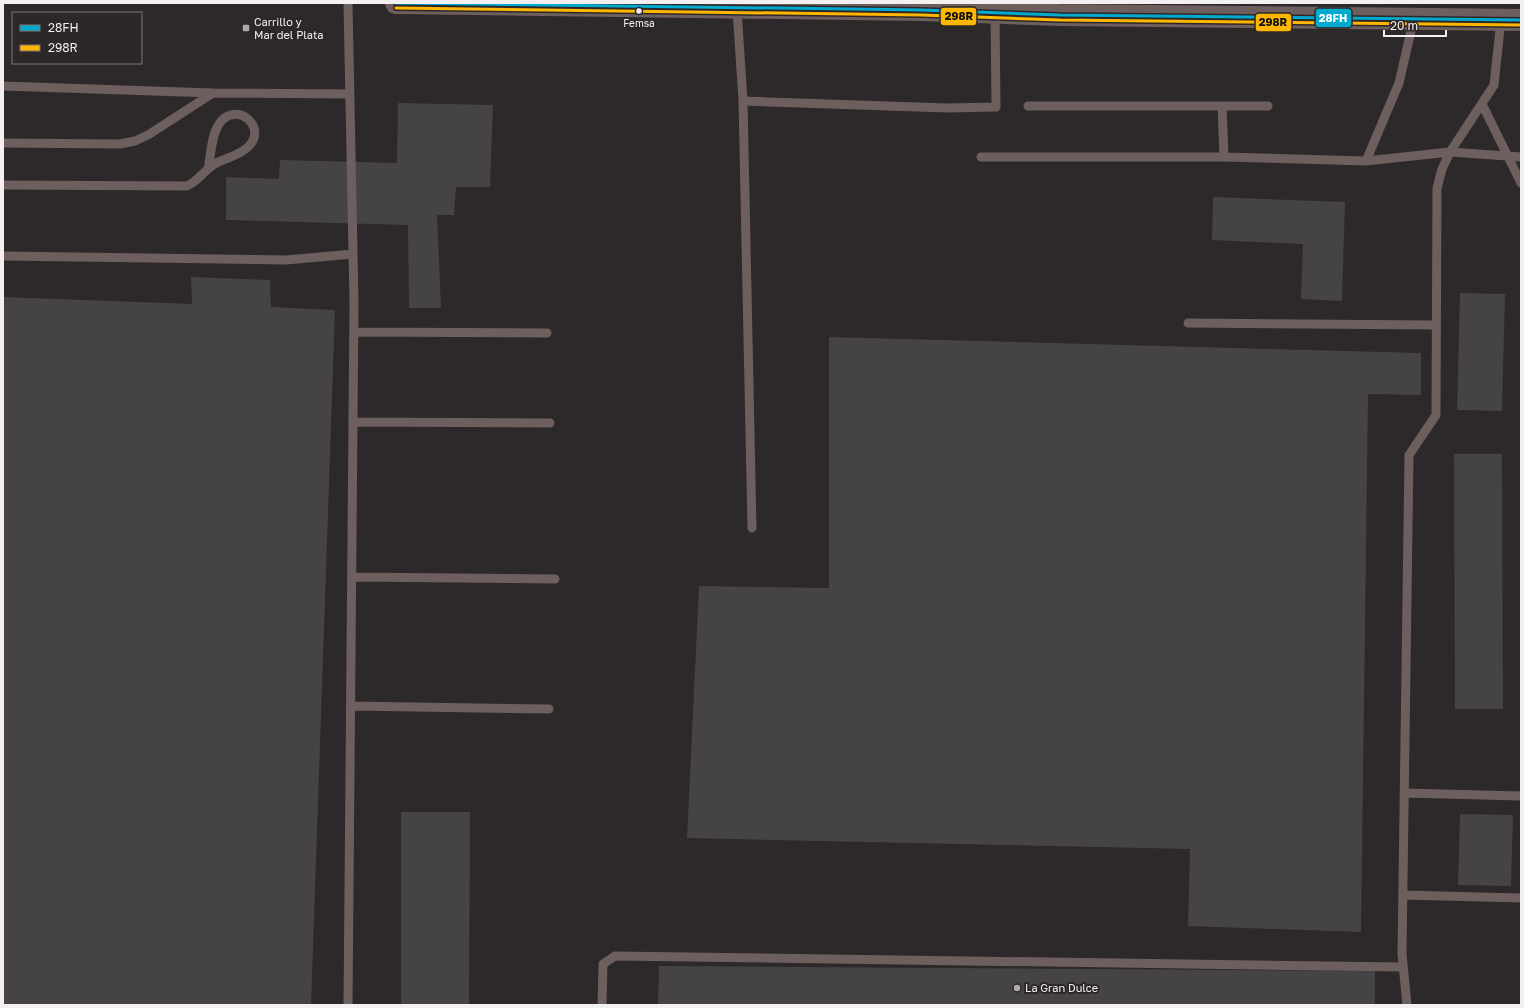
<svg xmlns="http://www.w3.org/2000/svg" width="1524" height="1008" viewBox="0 0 1524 1008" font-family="'Golos Text',sans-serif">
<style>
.building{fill:#464344}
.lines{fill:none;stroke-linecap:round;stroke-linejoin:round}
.service{stroke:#6c5f5e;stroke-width:9}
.tertiary{stroke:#6c5f5e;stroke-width:22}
.bus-1-casing{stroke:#2e2728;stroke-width:6}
.bus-2-casing{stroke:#2e2728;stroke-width:6}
.bus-1{stroke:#00a9ce;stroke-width:3}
.bus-2{stroke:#feb600;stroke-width:3}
.bus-dot{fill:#f4eff0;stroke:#2e2728;stroke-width:1.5}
.poi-dot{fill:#aea9aa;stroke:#2e2728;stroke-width:1.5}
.labels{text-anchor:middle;stroke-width:4;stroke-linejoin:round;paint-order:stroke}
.bus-label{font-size:10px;fill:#f4eff0;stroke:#2e2728}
.poi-label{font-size:11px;fill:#f4eff0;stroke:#2e2728;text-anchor:start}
.line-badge{stroke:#2e2728;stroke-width:1.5}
.badge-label{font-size:11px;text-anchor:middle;font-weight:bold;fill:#fff}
.pale-badge-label{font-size:11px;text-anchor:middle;font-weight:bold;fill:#111}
</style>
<rect width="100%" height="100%" fill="#2d2829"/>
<path class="building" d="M398 103 493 105 490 187H456L454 215H437L441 308H409L408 225 226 220V177L279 179 280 160 397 163Z
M1213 197 1345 202 1342 301 1301 299 1303 244 1212 240Z
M191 277 270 280 271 307 335 310 311 1005H3V297L192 304Z
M1460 293 1505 294 1502 411 1457 410Z
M829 337 1421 353V395L1368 394 1361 932 1188 926 1190 849 687 838 699 586 829 588Z
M1454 454H1502L1503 709H1455Z
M401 812H470L469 1005H401Z
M1460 814 1513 815 1511 886 1458 885Z
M659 966 1375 971V1005H658Z"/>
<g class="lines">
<path class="service" d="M737 9 743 101 752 528
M3 86 213 93 350 94
M743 101 947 108 996 107 995 13
M1482 104 1521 183
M1028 106H1268
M1222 106 1224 157
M3 143 120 144 135 141 148 135 213 93
M981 157H1224L1366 161 1399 83 1414 18
M1366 161 1450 152 1521 157
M3 185 187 186C198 181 203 172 213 165 224 158 240 156 249 146 268 126 235 100 219 124 211 136 211 155 208 169
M3 256 286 260 353 254
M1188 323 1436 325
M354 332 547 333
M353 422 550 423
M352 577 555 579
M351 706 549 709
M1404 793 1521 796
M1403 895 1521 898
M348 1005 354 303 348 3
M602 1005 603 964 615 956 1403 967
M1407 1005 1402 954 1409 455 1436 415 1437 188 1442 169 1450 152 1494 85 1501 20"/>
<path class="tertiary" d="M396 3 922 10 1060 15 1521 20"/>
<defs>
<path id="bus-1" d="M396 3 922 10 1060 15 1521 20"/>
<path id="bus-2" d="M396 8 922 15 1060 20 1521 25"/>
</defs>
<use href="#bus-1" class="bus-1-casing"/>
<use href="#bus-2" class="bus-2-casing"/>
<use href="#bus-1" class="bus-1"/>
<use href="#bus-2" class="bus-2"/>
</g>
<circle class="bus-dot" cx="639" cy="11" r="3.5"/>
<g class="poi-dot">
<rect x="242" y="24" width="8" height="8" rx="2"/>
<circle cx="1017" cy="988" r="4"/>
</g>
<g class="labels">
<g class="bus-label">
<text x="639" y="27">Femsa</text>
</g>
<g class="poi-label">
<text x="254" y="26">Carrillo y<tspan x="254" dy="13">Mar del Plata</tspan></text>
<text x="1025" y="992">La Gran Dulce</text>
</g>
</g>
<g class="line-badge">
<rect x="940" y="7" width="37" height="19" rx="4" fill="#feb600"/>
<rect x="1315" y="8" width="37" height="20" rx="4" fill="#00a9ce"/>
<rect x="1255" y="13" width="37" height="19" rx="4" fill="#feb600"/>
</g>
<g class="badge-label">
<text x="1333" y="22">28FH</text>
</g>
<g class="pale-badge-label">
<text x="959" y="20">298R</text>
<text x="1273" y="26">298R</text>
</g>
<rect width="1524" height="1008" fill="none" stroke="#f4eff0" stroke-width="8"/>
<rect x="12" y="12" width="130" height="52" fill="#2e2728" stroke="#7d7778"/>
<rect x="20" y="25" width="20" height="6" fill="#00a9ce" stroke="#7d7778"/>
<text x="48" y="32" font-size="12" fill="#f4eff0">28FH</text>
<rect x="20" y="45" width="20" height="6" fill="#feb600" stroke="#7d7778"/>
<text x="48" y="52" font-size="12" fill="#f4eff0">298R</text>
<path d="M1384 30v6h62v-6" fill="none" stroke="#f4eff0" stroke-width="2"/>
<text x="1390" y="30" font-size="12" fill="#f4eff0" stroke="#2e2728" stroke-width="3" paint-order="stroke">20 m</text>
</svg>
